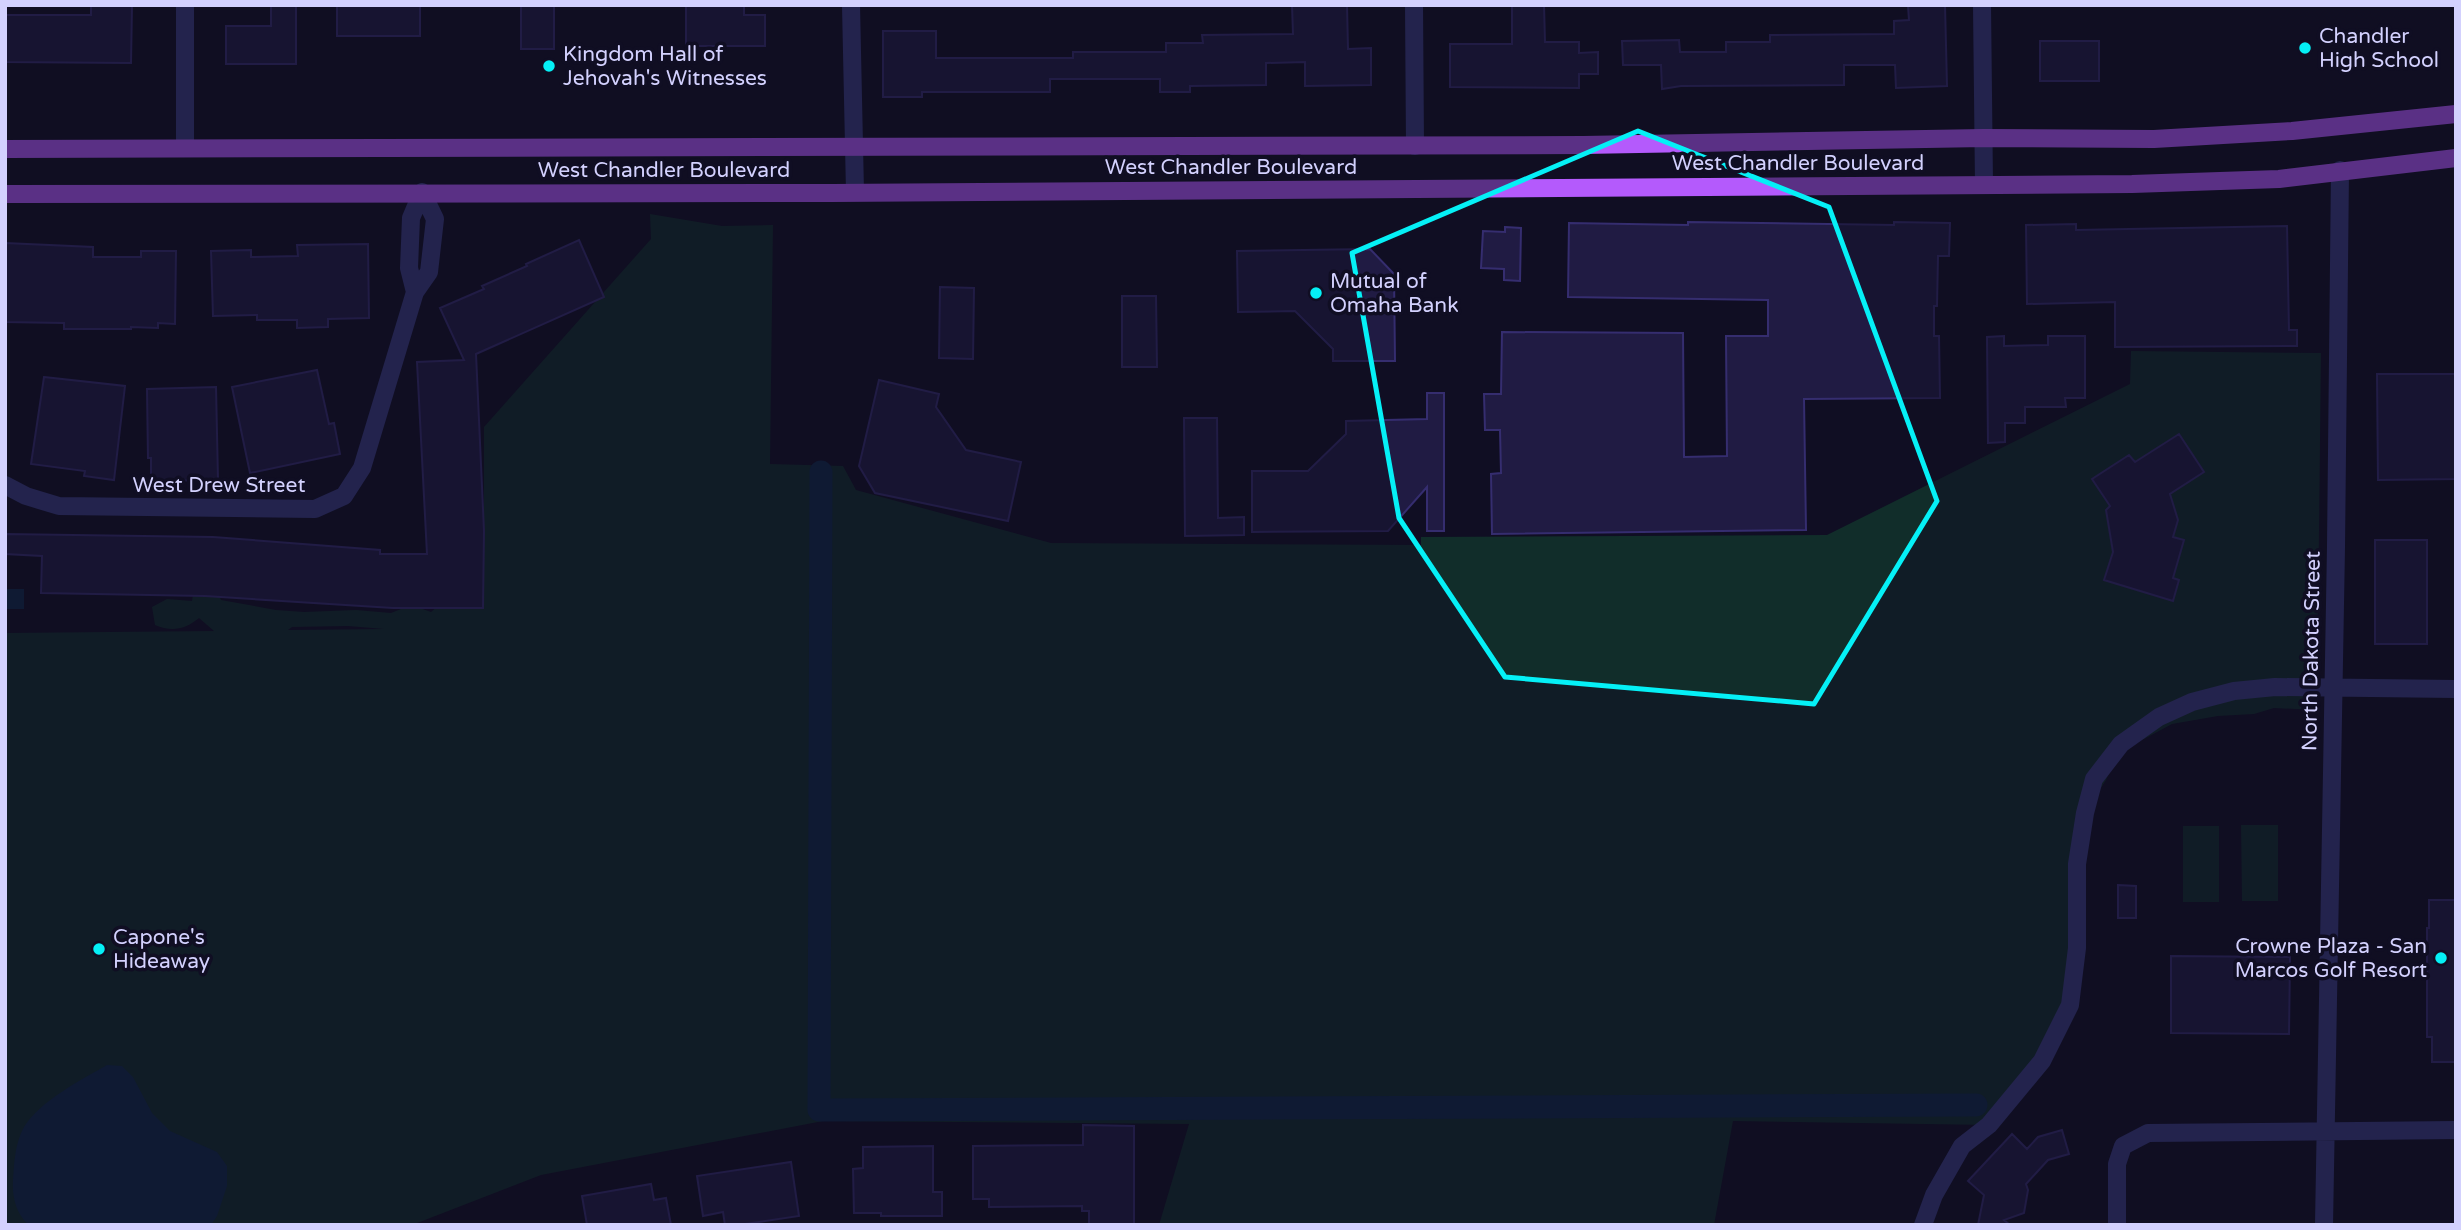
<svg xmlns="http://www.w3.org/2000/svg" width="2461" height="1230" viewBox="0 0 2461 1230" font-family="'Varela Round',sans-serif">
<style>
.green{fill:#112d2a;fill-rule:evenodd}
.water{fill:#0e2848}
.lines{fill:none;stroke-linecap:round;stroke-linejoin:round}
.canal{stroke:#0e2848;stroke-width:23}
.building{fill:#201b43;stroke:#352d6f;stroke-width:2}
.minor{stroke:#3a3d81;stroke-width:18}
.major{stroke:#b45afc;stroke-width:18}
.marked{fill:none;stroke:#05f0f6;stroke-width:5;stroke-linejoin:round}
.poi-dot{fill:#05f0f6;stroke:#100e23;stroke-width:2.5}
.labels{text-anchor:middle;stroke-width:7;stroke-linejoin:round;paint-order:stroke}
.poi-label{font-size:21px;fill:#d3d1fe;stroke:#100e23;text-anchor:start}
.street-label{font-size:21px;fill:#d3d1fe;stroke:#100e23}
</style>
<rect width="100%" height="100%" fill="#100e23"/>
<path class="green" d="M650 214 722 226 773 225 770 464 843 466 856 490 1051 543 1421 545V537L1827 535 2130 384 2131 351 2321 353 2317 710 2274 708 2254 714 2218 716 2172 724 2144 739 2121 744 2106 780 2085 813 2070 1005 1989 1125 1733 1121 1714 1225H1159L1189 1124 823 1121 541 1175 412 1225H5V633L214 631 199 618C185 630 171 632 155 625L152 607 167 599 192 601 195 581 216 586 221 600 276 610 304 612 356 610 391 613 411 605 431 612 449 597 484 587V427L651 239ZM348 626 384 629 288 630 292 627Z
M2241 825H2278V901H2242Z
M2183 826H2219V902H2183Z"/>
<path class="water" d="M5 589H24V609H5Z
M107 1065 122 1066 133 1077 152 1113 170 1131 217 1152 227 1166V1186L217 1216 211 1225H29C16 1214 12 1197 13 1180 14 1163 15 1143 24 1127 40 1101 81 1080 107 1065Z"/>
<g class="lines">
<path class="canal" d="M821 472 819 1110 1976 1105"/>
</g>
<path class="building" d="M91 5H132L131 63 5 62V15H91Z
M271 5H296V64H226V26H271Z
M337 5H420V36H337Z
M521 5H554V49H521Z
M686 5H744V15H765V46H686Z
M1292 5H1347L1348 49 1371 48V85L1305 86V62L1266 63V85L1190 86V92H1160V79H1050V92H922V97H883V31H936V58H1073V52H1166V43H1203L1202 35 1293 34Z
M1512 5H1544L1545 42H1579V53L1598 52V74H1579V88L1450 87V44H1512Z
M1945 5 1947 86 1896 88 1895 65H1844V85L1681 86 1662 89 1661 65H1623L1622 41 1679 40 1680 52H1726V42H1770V35L1894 34V21L1909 20 1908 6Z
M2040 41H2099V81H2040Z
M1688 222 1894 225V222L1950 223 1949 256H1938L1937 306H1934V336H1939L1940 398 1804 399 1806 530 1492 534 1491 474 1501 473 1500 430H1485L1484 394H1501L1502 332 1683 333 1684 457 1727 456 1726 336H1768V300L1568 297 1569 223 1688 225Z
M2076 224V230L2287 226 2289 330H2297V346L2115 347V302L2027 304 2026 225Z
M1505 227 1521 228 1520 281 1504 280V269L1481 268 1483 231 1505 232Z
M579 240 604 297 476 354 484 531 483 608H393L205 596 41 593 42 556 5 554V534L213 537 380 550V554H427L417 362 464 360 440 308 484 289 482 286 527 266 526 264Z
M5 243 93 247V257H141V251H176L175 324 158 323V328L131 327V329H64V323L5 322Z
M368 244 369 318 328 319V327L297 328V320H257V315L213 316 211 251 251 250V257L298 256 297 245Z
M1370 249 1394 274 1395 361H1333V349L1295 311 1238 312 1237 251Z
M940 287 974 288 973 359 939 358Z
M1122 296H1156L1157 367H1122Z
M2004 336V346L2048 345V336H2085V398H2065L2066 407H2025V423H2005V442L1988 443 1987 337Z
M317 370 329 424 334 423 340 454 250 473 232 387Z
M2377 374H2456V479L2378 480Z
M44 377 125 386 114 480 84 476 85 471 31 464Z
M879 380 939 394 936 407 966 450 1021 462 1008 521 875 493 859 466Z
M216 387 218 480 151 481V458H148L147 389Z
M1427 393H1444V531H1427V487L1388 531 1252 532V471H1308L1346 434V421L1427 419Z
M1184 418H1217L1218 518 1244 517V535L1185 536Z
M2179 434 2204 472 2170 494 2178 520 2173 537 2184 540 2173 578 2179 580 2173 601 2104 580 2113 552 2106 510 2110 506 2092 479 2129 455 2135 462Z
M2375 540H2427V644H2375Z
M2118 885 2136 886V918H2118Z
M2429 900H2456V1062H2432V1037H2427V928H2429Z
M2171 956 2290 957 2289 1034 2171 1033Z
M1083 1125 1134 1126V1225H1089V1211H1082V1206L989 1207V1199H973V1146L1083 1145Z
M2062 1130 2069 1154 2048 1160 2026 1184 2028 1190 2024 1213 2004 1220 2010 1225H1978L1984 1195 1968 1181 2012 1134 2027 1149 2038 1137Z
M933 1146V1192H942V1216H881V1213H854L853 1169 863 1168V1147Z
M791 1162 799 1216 738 1225H725L723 1212 703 1216 697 1176Z
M651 1184 654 1200 666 1198 671 1225H587L582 1196Z"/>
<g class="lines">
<path class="minor" d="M185 5V148
M851 5 855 192
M1414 5 1415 146
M1982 5 1984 185
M415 292 409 268 411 218 422 192
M5 485 26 496 59 506 315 509 344 496 362 468 415 292 429 272 435 219 422 192
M1923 1225 1934 1195 1962 1146 1989 1125 2042 1061 2070 1005 2077 948V864L2085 813 2094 779 2121 744 2159 717 2192 702 2234 691 2275 687 2456 689
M2117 1225V1164L2123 1146 2148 1133 2456 1130
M2324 1225 2336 547 2340 170"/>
<path class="major" d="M5 149 1583 145 1984 138 2154 139 2292 131 2456 114
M5 194 832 193 2132 184 2279 179 2456 158"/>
</g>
<path d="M0 0H2461V1230H0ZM1638 131 1829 207 1937 501 1814 704 1505 677 1399 518 1352 253Z" fill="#100e23" fill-opacity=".55" fill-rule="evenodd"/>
<path class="marked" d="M1638 131 1829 207 1937 501 1814 704 1505 677 1399 518 1352 253Z"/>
<g class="poi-dot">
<circle cx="2305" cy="48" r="7"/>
<circle cx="549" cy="66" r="7"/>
<circle cx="1316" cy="293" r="7"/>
<circle cx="99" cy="949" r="7"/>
<circle cx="2441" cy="958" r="7"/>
</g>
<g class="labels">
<g class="poi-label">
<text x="2319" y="43">Chandler<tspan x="2319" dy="24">High School</tspan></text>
<text x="563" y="61">Kingdom Hall of<tspan x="563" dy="24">Jehovah's Witnesses</tspan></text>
<text x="1330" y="288">Mutual of<tspan x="1330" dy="24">Omaha Bank</tspan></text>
<text x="113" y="944">Capone's<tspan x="113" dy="24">Hideaway</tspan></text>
<text x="2427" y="953" text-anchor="end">Crowne Plaza - San<tspan x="2427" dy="24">Marcos Golf Resort</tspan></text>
</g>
<g class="street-label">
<text x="1798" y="170">West Chandler Boulevard</text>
<text x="1231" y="174">West Chandler Boulevard</text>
<text x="664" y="177">West Chandler Boulevard</text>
<text x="219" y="492">West Drew Street</text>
<text transform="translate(2311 651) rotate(-89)" y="7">North Dakota Street</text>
</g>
</g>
<rect width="2461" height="1230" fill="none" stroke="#d3d1fe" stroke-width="14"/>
</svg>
